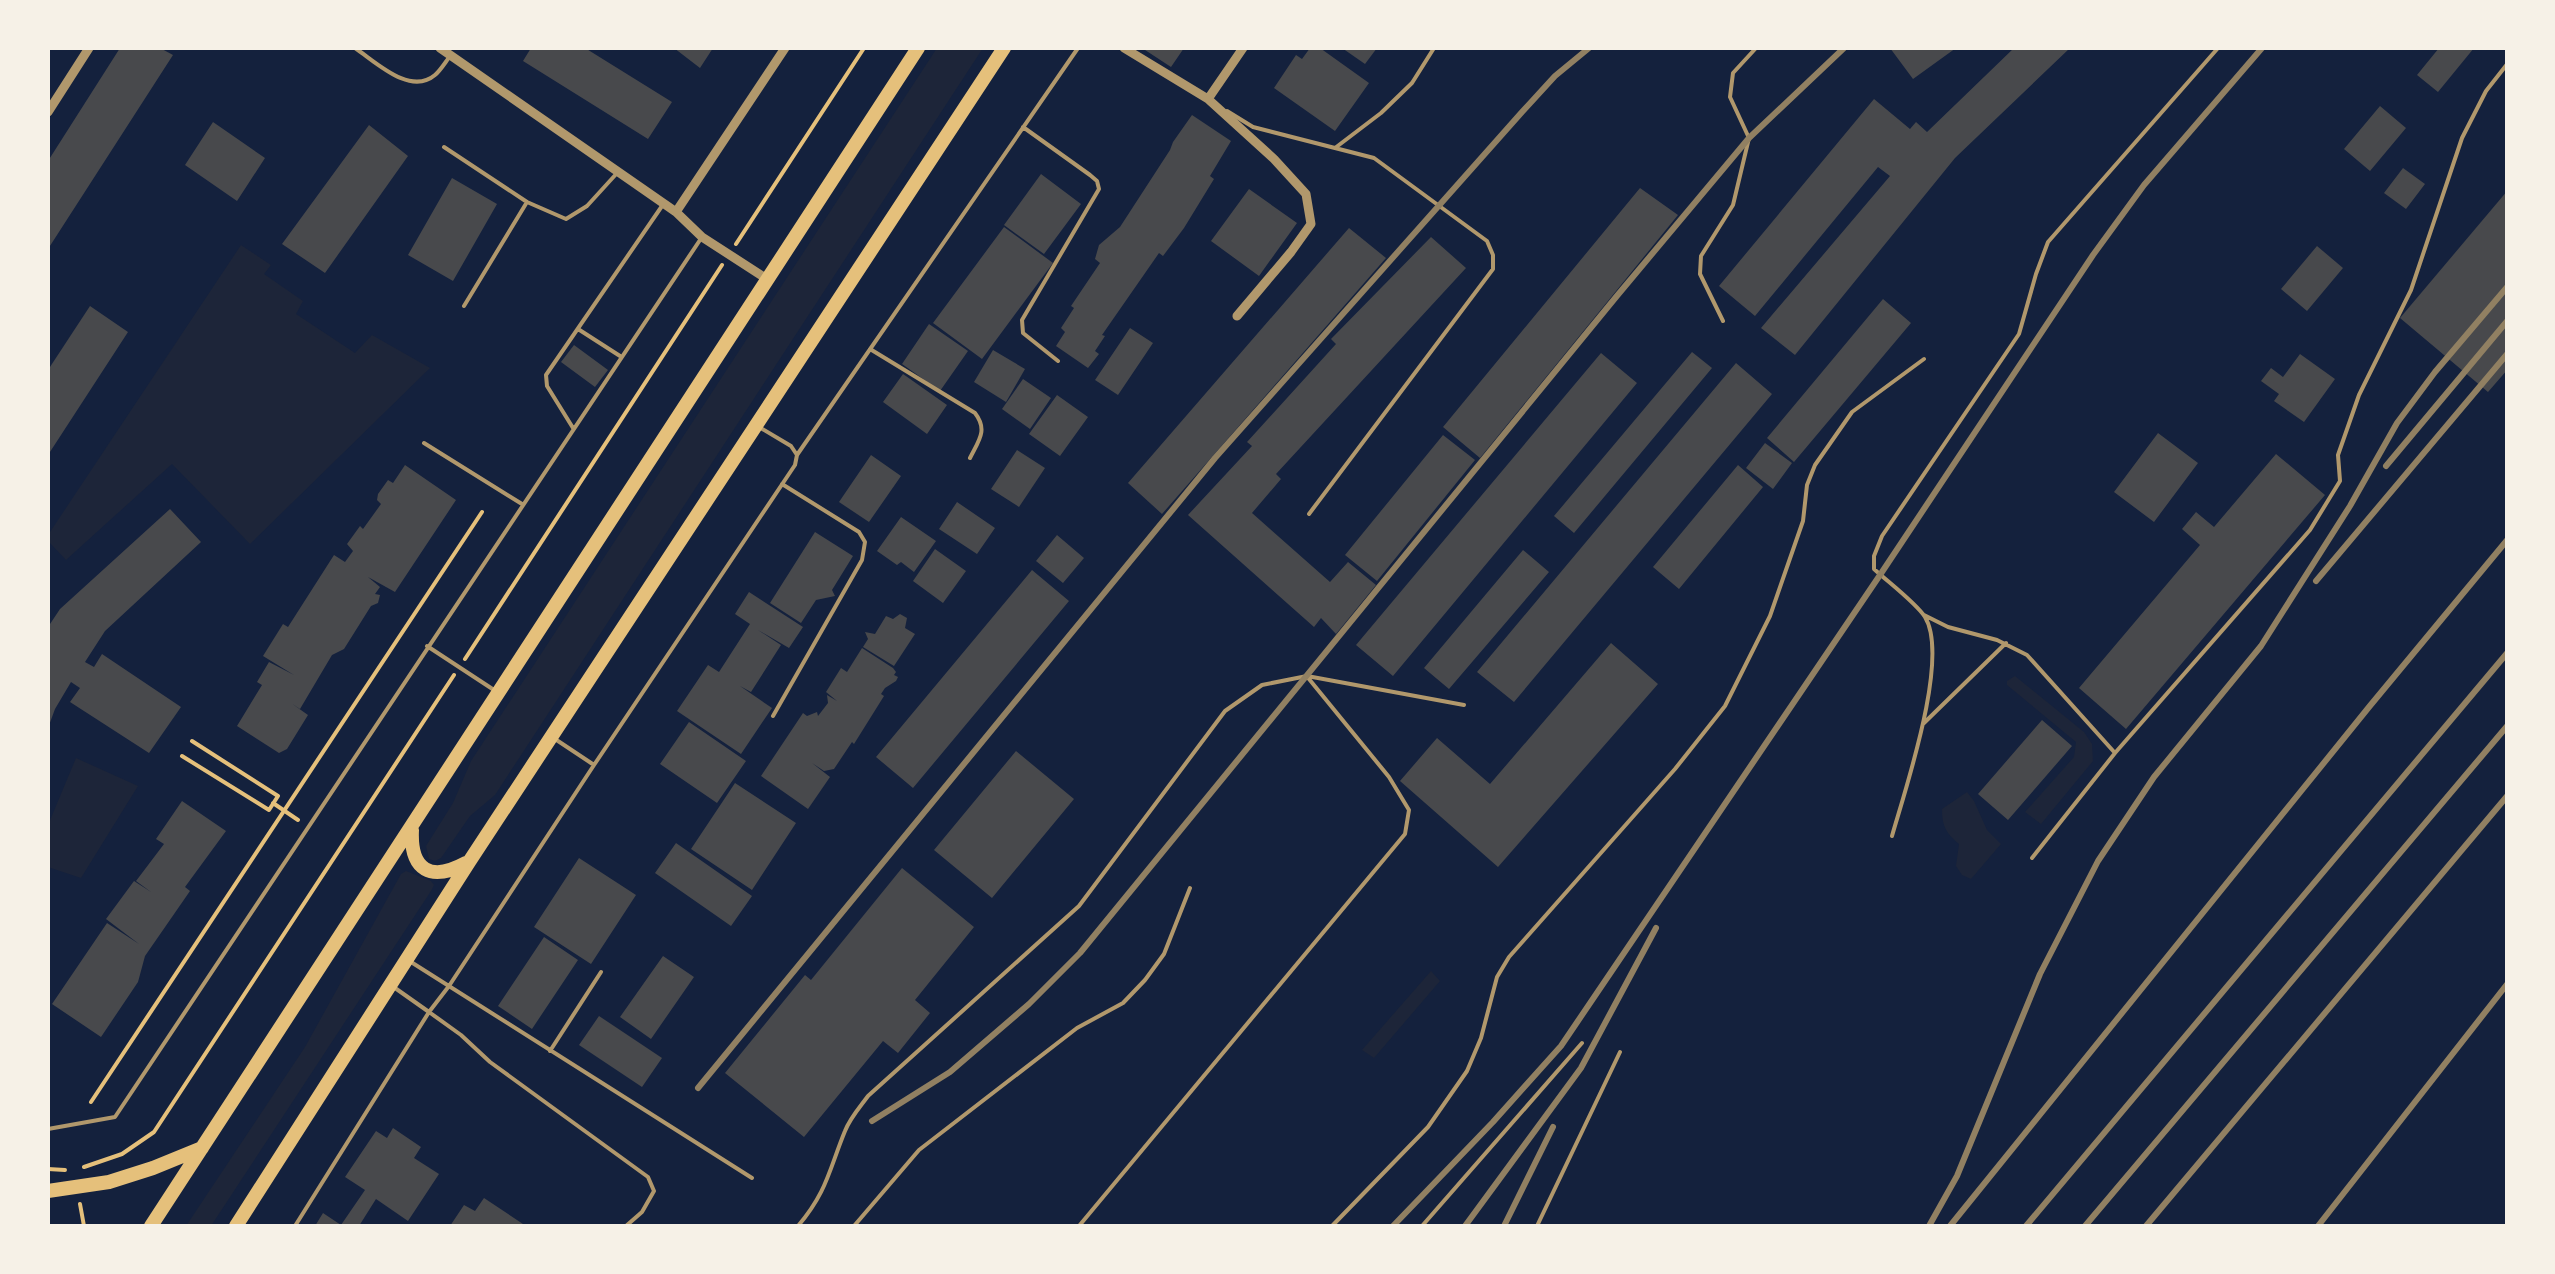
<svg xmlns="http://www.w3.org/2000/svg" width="2555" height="1274" viewBox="0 0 2555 1274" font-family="Arial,sans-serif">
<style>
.green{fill:#1d2539}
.building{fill:#48494c}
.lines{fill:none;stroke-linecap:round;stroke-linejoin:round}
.path{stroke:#e5c07b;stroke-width:4}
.service{stroke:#b1986c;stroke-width:4}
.minor{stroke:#b1986c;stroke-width:9}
.trunk{stroke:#e5c07b;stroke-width:14}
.rail{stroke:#918062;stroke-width:6}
</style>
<rect width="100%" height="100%" fill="#14213d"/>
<path class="green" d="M937 48H983L495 795 470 816 441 858 435 861 429 859 426 846 453 803 471 761Z
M241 245 271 265 264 274 303 301 296 314 355 353 372 335 430 368 250 544 172 464 66 560 48 541V535Z
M2015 676 2084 732 2092 744 2093 761 2041 824 2025 812 2074 757 2076 742 2007 685V681Z
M76 758 138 786 81 878 48 867V825Z
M1967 792 1974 801 1987 830 2001 844 1971 879 1962 875 1956 866 1959 844C1946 833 1942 826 1942 809Z
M406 871 431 881 434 885 431 891 211 1226H186L305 1047 401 874Z
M1431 971 1440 981 1374 1058 1362 1050Z"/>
<path class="building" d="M120 48H160L173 55 48 249V161Z
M531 48H585L672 102 648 139 523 61Z
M674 48H713L700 68Z
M1142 48H1184L1171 67Z
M1310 48H1320L1369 83 1335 131 1274 88 1296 55 1302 59Z
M1342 48H1377L1365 64Z
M1890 48H1956L1913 79Z
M2014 48H2070L1955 158 1795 355 1761 328 1890 176 1878 167 1755 316 1719 286 1874 99 1910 129 1916 122 1927 132Z
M2439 48H2474L2438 92 2417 75Z
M2380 106 2406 128 2370 171 2344 149Z
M1192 115 1231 141 1210 176 1214 179 1184 228 1163 256 1159 253 1102 335 1105 336 1095 351 1099 354 1088 368 1056 346 1065 332 1061 328 1074 308 1071 306 1100 263 1095 259 1099 245 1120 227 1170 150 1173 142Z
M213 122 265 158 237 201 185 165Z
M369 125 408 156 325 273 282 244Z
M2403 168 2425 184 2406 209 2384 193Z
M1041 174 1081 204 1044 254 1004 225Z
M452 178 497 204 453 281 408 255Z
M1640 188 1678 215 1480 458 1443 427Z
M1249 189 1297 223 1259 276 1211 241Z
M2508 190V369L2488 392 2400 318Z
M1004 227 1053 263 982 359 933 323Z
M1349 228 1386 258 1162 514 1128 483Z
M1431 237 1466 268 1276 474 1281 479 1252 513 1330 582 1348 562 1376 585 1336 634 1321 618 1314 627 1188 515 1252 446 1247 442 1336 344 1331 339Z
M2317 246 2343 268 2307 311 2281 289Z
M1883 299 1911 323 1794 462 1767 438Z
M90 306 128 332 48 455V370Z
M929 324 968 351 940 391 902 364Z
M1130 328 1153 343 1118 395 1095 380Z
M574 345 608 370 595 387 561 362Z
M993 350 1025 369 1006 402 974 382Z
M1692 352 1712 368 1574 533 1554 516Z
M1601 353 1637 383 1393 676 1356 645Z
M2300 354 2335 379 2304 422 2274 401 2279 394 2261 381 2271 368 2283 377Z
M1736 363 1772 394 1514 702 1477 672Z
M903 374 947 405 927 434 883 402Z
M1023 379 1051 398 1030 429 1002 409Z
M1057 395 1088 417 1060 456 1029 434Z
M2158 433 2198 463 2154 522 2114 492Z
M1443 435 1475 460 1377 581 1345 555Z
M1765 443 1792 463 1773 489 1746 468Z
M1017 450 1045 468 1019 507 991 489Z
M2276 454 2325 495 2126 729 2079 688 2200 545 2182 529 2196 512 2214 527Z
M871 455 901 476 869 522 839 502Z
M405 465 456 500 395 592 368 577 380 587 375 594 380 595 378 603 371 606 344 649 332 655 300 709 291 703 308 715 287 749 279 753 237 726 262 685 257 682 269 662 294 675 263 656 283 624 288 627 334 555 345 562 353 551 347 544 360 526 363 529 381 504 377 500 378 494 388 480 393 483Z
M1738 465 1763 487 1679 589 1653 567Z
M957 502 995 528 977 554 939 529Z
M170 509 201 542 105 631 85 662 94 667 102 654 181 707 149 753 70 702 80 688 71 682 55 709 48 728V627L60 609Z
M901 517 936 541 914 572 901 562 897 565 877 551Z
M815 532 853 556 832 590 835 596 816 600 801 623 770 603Z
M1057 535 1084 558 1063 583 1036 561Z
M935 549 966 571 943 603 913 581Z
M1523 550 1549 572 1449 689 1424 668Z
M1032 570 1069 601 913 788 876 757Z
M749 592 803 627 789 648 758 630 781 645 751 692 740 686 772 708 741 754 677 711 708 665 719 672 750 624 735 614Z
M900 614 907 618 905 628 915 634 894 666 863 647 868 639 865 632 875 634 886 616 893 619Z
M1611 643 1658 684 1498 867 1400 781 1437 738 1490 784Z
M862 648 893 668 896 672 894 675 898 677 896 681 885 688 881 694 884 696 854 744 852 742 834 769 824 771 812 763 830 777 808 809 761 776 803 713 807 716 817 712 818 716 828 703 827 695 837 701 826 692 841 668 847 672Z
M2042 720 2072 746 2008 820 1978 794Z
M689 722 746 761 717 803 660 764Z
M1016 751 1074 799 992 898 934 850Z
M735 783 796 823 752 890 691 849Z
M182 801 226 831 185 887 190 891 145 956 138 982 101 1037 52 1004 107 923 139 944 106 919 134 881 151 892 136 881 164 844 156 839Z
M676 843 752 896 731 926 655 873Z
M579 858 636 895 591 964 534 927Z
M902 868 974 927 915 1000 930 1013 898 1053 883 1041 804 1137 725 1073 805 975 811 980Z
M544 937 578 960 532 1029 498 1006Z
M663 956 694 977 651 1039 620 1017Z
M599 1016 662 1058 642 1087 579 1045Z
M393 1128 421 1147 414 1158 439 1174 408 1221 376 1199 359 1226H315L323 1213 341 1225 365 1190 345 1177 376 1131 387 1138Z
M484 1198 526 1226H450L464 1205 475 1211Z"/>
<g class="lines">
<path class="path" d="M736 244 864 48
M465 659 722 265
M182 756 269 810 278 796 192 741
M273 803 298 820
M91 1102 482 512
M84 1167 122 1154 154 1132 454 675
M48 1169 65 1170
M80 1204 84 1226"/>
<path class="service" d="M355 48C376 62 410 96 435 75 441 70 446 61 451 55
M1227 111 1253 127 1374 158 1487 241 1493 255V269L1309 514
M1023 127 1090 175 1097 181 1099 189 1022 320 1023 333 1058 361
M444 147 527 202 566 219 587 206 618 172
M1335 148 1381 113 1412 83 1434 48
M464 306 527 202
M1723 321 1700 274 1701 256 1733 205 1749 138 1730 97 1733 73 1756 48
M578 329 620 356
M870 349 975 413C988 430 979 440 970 458
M573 428 547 386 546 375 662 206
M424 443 522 504
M797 455 1078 48
M1924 615 1948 627 1997 640 2027 655 2115 753
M427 646 494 690
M773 716 862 560 865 542 859 532 782 484
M1924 723 2006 643
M555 739 594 765 795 465 797 455 791 446 759 427
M594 765 449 986 429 1012 461 1035 490 1062 648 1177 654 1191 642 1212 626 1226
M1892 836C1905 790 1950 658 1925 617 1916 603 1888 582 1874 569V556L1882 536 2019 334 2036 274 2048 242 2218 48
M2032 858 2115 753 2310 530 2340 481 2338 455 2359 395 2411 290 2462 138 2486 91 2508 63
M411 962 752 1178
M550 1051 601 972
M48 1129 115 1117 702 237
M295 1226 429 1012 395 988
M798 1226C827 1192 829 1170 845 1131 850 1118 860 1107 868 1096L1079 906 1225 711 1262 685 1307 676 1464 705
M854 1226 919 1150 1077 1028 1123 1003 1145 980 1164 954 1190 888
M1079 1226 1405 834 1409 810 1389 777 1309 679
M1332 1226 1428 1127 1467 1071 1481 1038 1497 977 1509 957 1675 769 1725 706 1770 616 1803 521 1807 485 1815 465 1852 412 1924 359
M1422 1226 1582 1043
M1537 1226 1620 1052"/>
<path class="minor" d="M440 48 676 212 702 237 767 279
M1124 48 1208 99 1274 159 1306 194 1311 224 1291 252 1237 316
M1208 99 1243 48
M48 112 89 48
M676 212 785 48"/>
<path class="trunk" d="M412 830C410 871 431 882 466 863
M48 1191 109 1182 153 1168 202 1148
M151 1226 918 48
M236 1226 469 862 1004 48"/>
<path class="rail" d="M2386 466 2508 320
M2316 581 2508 353
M698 1088 1215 458 1522 112 1555 76 1589 48
M872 1121 950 1072 1029 1004 1080 953 1616 297 1749 138 1844 48
M1393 1226 1493 1122 1561 1046 1880 575 2093 255 2144 185 2262 48
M1465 1226 1581 1068 1656 928
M1504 1226 1553 1127
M1929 1226 1957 1176 2040 974 2098 861 2154 777 2261 646 2350 506 2397 423 2435 372 2508 286
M1950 1226 2369 707 2508 539
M2026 1226 2508 652
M2085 1226 2508 725
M2146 1226 2508 795
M2318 1226 2508 983"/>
</g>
<rect width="2555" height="1274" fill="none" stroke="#f6f1e7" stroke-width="100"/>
</svg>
